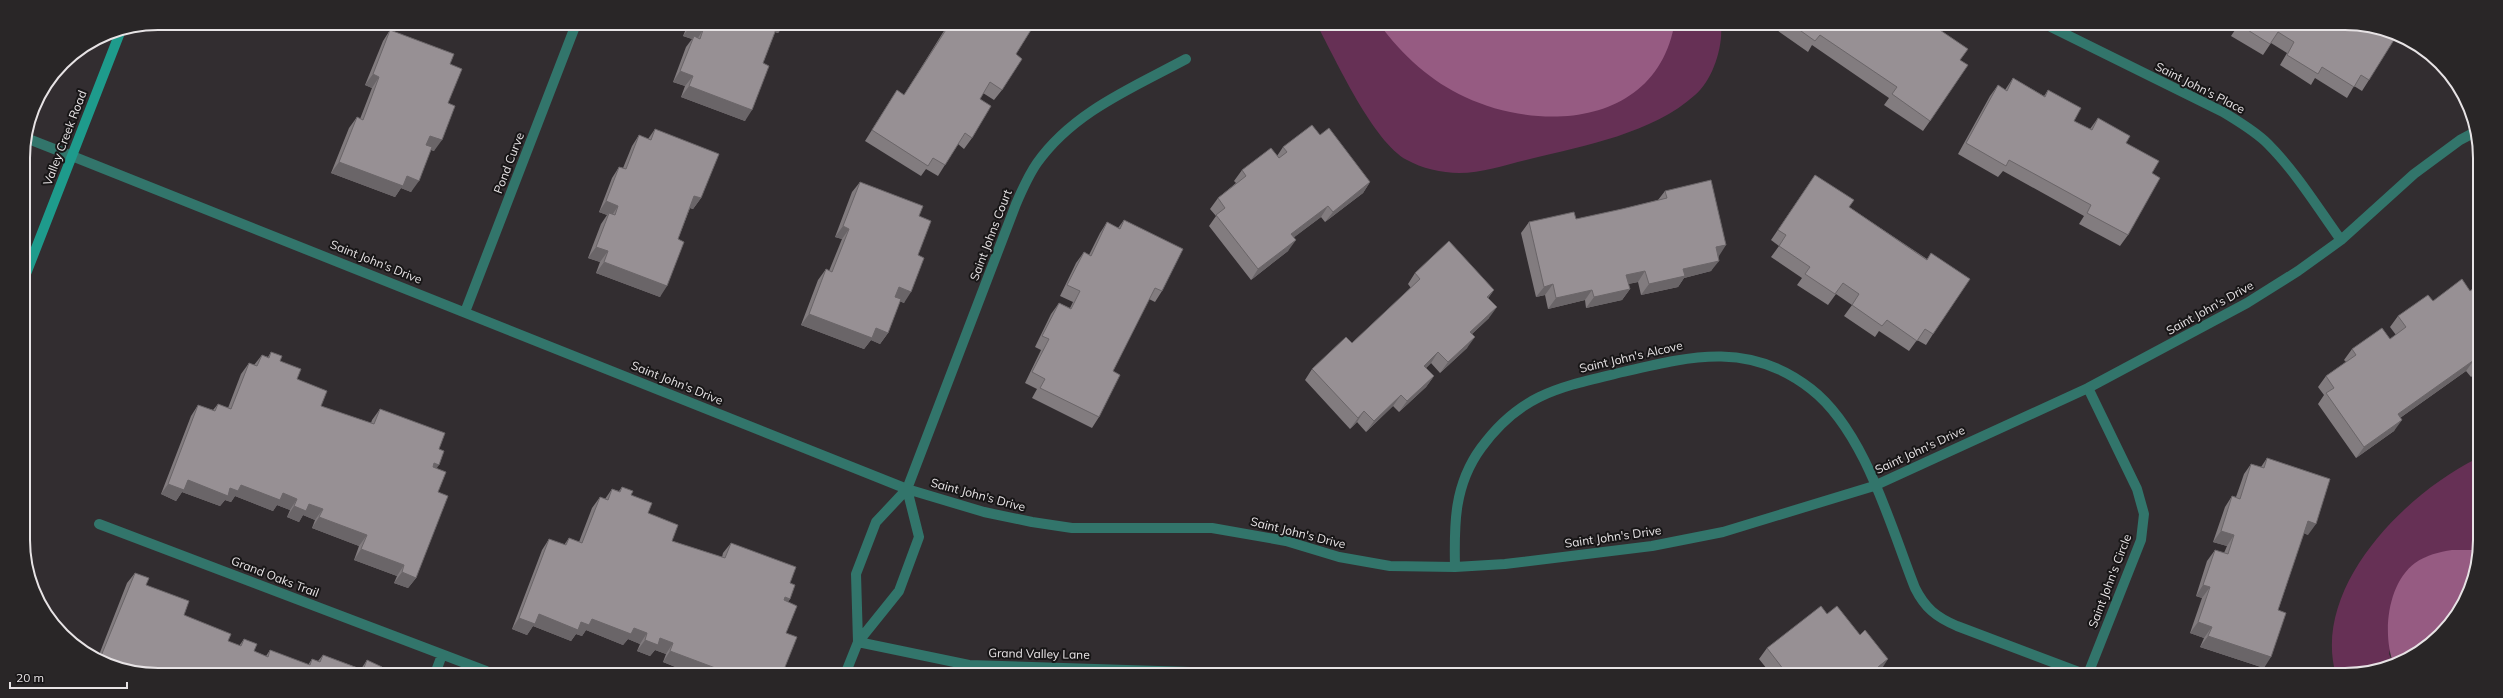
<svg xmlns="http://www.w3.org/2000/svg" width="2503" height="698" viewBox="0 0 2503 698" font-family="Mulish,sans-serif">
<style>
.green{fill:#663055}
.water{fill:#965b82}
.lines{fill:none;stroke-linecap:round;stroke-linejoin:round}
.minor{stroke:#32756b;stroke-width:10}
.tertiary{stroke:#32756b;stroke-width:10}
.secondary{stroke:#1e9b8c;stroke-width:10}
.wall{fill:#827c7f}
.shaded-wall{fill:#6a6568}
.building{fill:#979094;stroke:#6a6568}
.labels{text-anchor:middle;stroke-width:4;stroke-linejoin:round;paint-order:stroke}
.street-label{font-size:12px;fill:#e7e3e5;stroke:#181617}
.rim{fill:none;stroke:#e7e3e5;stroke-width:2}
</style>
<rect width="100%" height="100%" fill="#322d30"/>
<path class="green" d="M1317 25 1721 26C1723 48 1712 81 1695 95 1653 133 1584 146 1530 159 1507 164 1483 173 1459 173 1442 173 1421 168 1407 160 1373 142 1336 60 1317 25Z
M2476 459V550L2426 557 2415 564 2406 573 2389 654 2394 665 2354 675H2336C2311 588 2405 494 2476 459Z"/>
<path class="water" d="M1380 25 1674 26C1655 125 1542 133 1465 97 1432 82 1402 55 1380 25Z
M2452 550H2476L2475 575 2457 615 2428 647 2394 665C2382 635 2387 584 2415 563 2426 555 2439 552 2452 550Z"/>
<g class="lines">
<path class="minor" d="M2051 27 2223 112C2239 122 2255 131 2268 144 2296 172 2318 208 2341 240
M72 156 907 489 984 512 1032 522 1072 528H1212L1286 541 1339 557 1390 566 1455 567 1505 564 1652 546 1723 532 1874 486 2088 388 2247 303 2298 271 2341 240 2414 174 2460 140 2477 131
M465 312 576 24
M99 524 486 671
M1455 567C1454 524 1454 485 1481 448 1521 393 1561 387 1623 372 1691 356 1750 341 1811 389 1865 431 1890 525 1915 588 1925 608 1936 617 1957 626L2084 674
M858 642 856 574 876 522 907 489 1016 204C1022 190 1028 176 1037 163 1073 112 1132 88 1186 59
M858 642 969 665 1222 673
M436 671 442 655
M846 672 858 642 899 591 919 537 907 489
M2088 674 2141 540 2144 514 2137 489 2088 388"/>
<path class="tertiary" d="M26 138 72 156"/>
<path class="secondary" d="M24 279 121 30"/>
</g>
<path class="wall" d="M688 24H785L778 33 775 32 763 63 745 121 681 97 685 86 673 82 686 47 692 39 683 36Z
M944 25H1034L1016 54 1002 90 994 100 983 93 980 99 972 138 964 149 958 144 938 176 926 169 921 176 865 141 890 101 897 90 904 95 947 26Z
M1771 26 1938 27 1937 28 1960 60 1930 121 1923 131 1884 105 1889 98 1812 45 1808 52Z
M2231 27 2380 28 2369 80 2362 91 2354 86 2347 98 2315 78 2311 85 2280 65 2287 53 2271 43 2263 55 2231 36 2235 30Z
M390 30 450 64 448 103 434 151 431 150 411 192 401 188 395 197 331 173 349 128 357 117 360 119 372 88 365 85 383 41Z
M2013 78 2044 96 2048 90 2074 121 2090 129 2098 118 2126 143 2152 173 2128 235 2120 246 2079 224 2084 216 2003 171 1998 177 1958 154 1990 96 1998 85 2005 90Z
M655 129 701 198 693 209 690 208 678 239 660 297 596 273 600 262 588 258 601 224 607 215 599 212 612 178 619 167 623 168 632 146 639 135 648 139Z
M1320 135 1370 182 1363 193 1325 222 1321 217 1294 237 1288 251 1251 280 1209 226 1216 216 1210 209 1218 198 1236 183 1234 181 1242 170 1277 156 1283 147Z
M1815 175 1849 207 1927 259 1931 253 1933 334 1926 345 1917 340 1909 351 1879 331 1875 337 1844 316 1852 305 1836 294 1828 305 1797 285 1802 278 1771 257 1779 246 1771 240Z
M860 182 919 216 918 255 904 303 900 301 888 333 880 344 871 340 864 349 801 325 818 280 826 269 829 271 842 239 835 237 852 192Z
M1665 191 1719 256 1711 271 1684 278 1678 287 1641 295 1638 282 1628 284 1630 289 1622 300 1586 308 1585 300 1548 309 1545 295 1536 297 1521 233 1529 222 1576 219 1622 209 1658 200Z
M1124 220 1162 291 1155 302 1149 299 1113 371 1099 417 1092 428 1032 398 1037 389 1025 383 1041 350 1035 347 1051 314 1059 303 1070 308 1073 302 1060 296 1076 263 1084 252 1089 255 1100 233 1107 222 1118 228Z
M1415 273 1494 290 1488 298 1489 318 1472 334 1467 348 1440 373 1431 363 1426 368 1434 376 1426 387 1399 412 1393 406 1366 432 1357 422 1350 429 1305 380 1312 369 1352 343 1411 288 1408 284Z
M2477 286 2476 373 2471 377 2466 371 2400 418 2394 431 2356 458 2318 404 2324 395 2318 387 2326 376 2346 362 2344 360 2352 349 2390 339 2396 335 2390 327 2398 316 2433 301 2470 291Z
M271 352 297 379 321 406 371 423 372 420 380 409 439 449 437 468 438 492 416 578 408 588 394 583 397 576 354 560 359 546 312 528 315 520 303 515 299 522 287 517 290 510 277 505 273 511 235 496 231 502 225 500 220 506 182 492 176 501 161 494 191 416 198 405 213 410 218 404 228 408 241 374 249 363 254 365 262 355 268 357Z
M2267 458 2308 535 2304 533 2278 610 2264 668 2200 647 2204 638 2190 633 2202 598 2196 596 2207 561 2215 550 2224 553 2227 546 2213 542 2225 507 2232 496 2236 497 2244 474 2251 464 2261 467Z
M622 487 648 513 672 541 722 557 723 553 731 543 790 583V599L788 602 786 633 783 672H688L663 662 666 654 655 650 650 656 637 651 640 644 628 639 623 645 586 630 582 636 576 634 571 641 533 626 527 635 512 629 542 550 549 539 564 545 569 538 579 542 592 508 600 497 605 499 612 489 619 491Z
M135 573 146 585 184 615 228 641 239 646 244 639 254 651 266 656 270 650 308 665 312 659 318 661 323 655 361 669 367 660 381 671 123 670 97 660 127 583Z
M1827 614 1881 670 1883 674H1771L1759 659 1767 648Z"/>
<path class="shaded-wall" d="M776 24H785L778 33 772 31Z
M691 25 703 30 696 41 694 36 692 39 683 36Z
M680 71 693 76 685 86 673 82Z
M373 74 379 77 372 88 365 85Z
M689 86 752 110 745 121 681 97Z
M430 136 442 140 434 151 422 146Z
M339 162 407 176 419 181 411 192 401 188 395 197 331 173Z
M1370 182 1363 193 1325 222 1333 212Z
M694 196 701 198 693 209 687 207Z
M606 201 618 206 611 217 609 213 607 215 599 212Z
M1328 206 1321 217 1284 245 1291 234Z
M843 226 849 229 842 239 835 237Z
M1296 240 1288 251 1251 280 1258 269Z
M1726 245 1719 256 1709 258 1716 247Z
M596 247 608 251 600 262 588 258Z
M1719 261 1711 271 1684 278 1678 287 1641 295 1649 284 1683 269Z
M604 262 667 286 660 297 596 273Z
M1645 271 1638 282 1619 286 1626 275Z
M1553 284 1545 295 1536 297 1544 287Z
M899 287 911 292 904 303 891 298Z
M1630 289 1622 300 1586 308 1594 297Z
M1494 290 1487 300V297Z
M1592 290 1585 300 1548 309 1556 298Z
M1497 307 1489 318 1462 343 1470 332Z
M809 314 876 328 888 333 880 344 871 340 864 349 801 325Z
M1475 337 1467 348 1440 373 1448 362Z
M1438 352 1431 363 1416 377 1424 366Z
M2474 360 2466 371 2390 425 2398 414Z
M2476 369V373L2471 377Z
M1434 376 1426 387 1399 412 1407 401Z
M1401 395 1393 406 1366 432 1374 421Z
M1364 411 1357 422 1350 429 1358 418Z
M2402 420 2394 431 2356 458 2364 447Z
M434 463 439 465 431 476 426 474Z
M188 480 230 488 241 485 283 493 297 499 290 510 277 505 273 511 235 496 231 502 225 500 220 506 182 492 176 501 161 494 168 484Z
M309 504 323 509 315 520 303 515 299 522 287 517 294 506Z
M319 517 367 535 359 546 312 528Z
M2308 521 2316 524 2308 535 2301 532Z
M2221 531 2234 535 2227 546 2213 542Z
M361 549 404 565 397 576 354 560Z
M402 572 416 578 408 588 394 583Z
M2203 585 2210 587 2202 598 2196 596Z
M785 597 790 599 782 610 777 608Z
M539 614 581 622 592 619 634 628 647 633 640 644 628 639 623 645 586 630 582 636 576 634 571 641 533 626 527 635 512 629 519 618Z
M2198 622 2212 627 2204 638 2190 633Z
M2208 636 2271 657 2264 668 2200 647Z
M660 638 673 643 666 654 655 650 650 656 637 651 645 640Z
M670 651 718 669 716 672H688L663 662Z
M101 656 112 660 109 665 98 660Z
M1888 659 1881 670 1878 667Z"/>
<path class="building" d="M691 24H778L763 63 769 66 752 110 689 86 693 76 680 71 694 36 700 39 703 30 691 25Z
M949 25H1034L1016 54 1022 59 1002 90 990 82 980 99 991 106 972 138 965 133 945 165 933 158 928 166 872 130 897 90 904 95Z
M1794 26 1938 27 1937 28 1968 49 1960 60 1968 65 1930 121 1892 94 1897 87 1820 35 1815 41Z
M2243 27 2380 28 2397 35 2369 80 2361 75 2354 87 2322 67 2318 74 2287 55 2294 42 2278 32 2270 44Z
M390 30 454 54 450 64 462 69 448 103 455 106 442 140 430 136 426 145 432 147 419 181 407 176 403 186 339 162 357 117 363 120 379 77 373 74Z
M2013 78 2045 97 2048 90 2081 108 2074 121 2092 130 2098 118 2130 136 2126 143 2159 161 2152 173 2160 178 2128 235 2087 213 2091 205 2009 160 2006 166 1966 143 1998 85 2007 91Z
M1312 125 1320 135 1329 128 1370 182 1333 212 1328 206 1291 234 1296 240 1258 269 1216 215 1225 208 1218 198 1246 176 1242 170 1271 148 1279 158 1287 152 1283 147Z
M655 129 719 154 701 198 694 196 678 239 684 242 667 286 604 262 608 251 596 247 609 213 615 215 618 206 606 201 619 167 626 169 639 135 651 140Z
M1815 175 1854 200 1849 207 1927 260 1931 253 1970 279 1933 334 1925 329 1917 341 1887 320 1882 326 1852 305 1859 294 1843 283 1835 294 1805 274 1810 267 1779 246 1786 235 1778 230Z
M1711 180 1726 245 1716 247 1719 261 1683 269 1685 276 1649 284 1645 271 1626 275 1630 289 1594 297 1592 290 1556 298 1553 284 1544 287 1529 222 1574 212 1576 219 1622 209 1667 198 1665 191Z
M860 182 923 206 919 216 931 221 918 255 924 258 911 292 899 287 895 297 901 299 888 333 876 328 872 338 809 314 826 269 832 272 849 229 843 226Z
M1124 220 1183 249 1162 291 1155 288 1113 371 1120 375 1099 417 1040 388 1045 379 1032 372 1049 339 1042 336 1059 303 1071 309 1080 291 1067 285 1084 252 1091 256 1107 222 1120 229Z
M1449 241 1494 290 1487 297 1497 307 1470 332 1475 337 1448 362 1438 352 1424 366 1434 376 1407 401 1401 395 1374 421 1364 411 1358 418 1312 369 1346 337 1352 343 1420 279 1415 273Z
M2462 279 2470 291 2477 286 2476 363 2474 360 2398 414 2402 420 2364 447 2326 393 2334 388 2326 376 2356 355 2352 349 2382 328 2390 339 2406 327 2398 316 2428 295 2433 301Z
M271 352 282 356 280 361 301 369 297 379 327 391 321 406 374 424 380 409 445 433 439 449 444 451 439 465 434 463 433 467 446 472 438 492 448 496 416 578 402 572 404 565 361 549 367 535 319 517 323 509 309 504 306 511 294 506 297 499 283 493 280 500 241 485 238 491 230 488 228 496 188 480 184 490 168 484 198 405 215 411 218 404 231 409 249 363 257 366 262 355 269 358Z
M2267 458 2330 479 2316 524 2308 521 2278 610 2286 613 2271 657 2208 636 2212 627 2198 622 2210 587 2203 585 2215 550 2228 554 2234 535 2221 531 2232 496 2240 499 2251 464 2264 468Z
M622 487 633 491 631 495 652 503 648 513 678 525 672 541 725 558 731 543 796 567 790 583 795 585 790 599 785 597 784 600 797 606 786 633 797 637 783 672H717L718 669 670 651 673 643 660 638 658 645 645 640 647 633 634 628 631 634 592 619 589 625 581 622 578 630 539 614 535 624 519 618 549 539 566 545 569 538 582 543 600 497 608 500 612 489 620 492Z
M135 573 149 578 146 585 189 601 184 615 231 634 228 641 241 646 244 639 257 644 254 651 268 657 270 650 310 665 312 659 320 662 323 655 363 670 367 660 382 667 381 671 123 670 110 665 112 660 101 656Z
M1821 606 1827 614 1837 606 1860 635 1865 630 1888 659 1878 667 1883 674H1787L1767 648Z
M1889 671 1891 674H1886Z"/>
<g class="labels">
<g class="street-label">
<text transform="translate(2200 88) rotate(27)" y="4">Saint John's Place</text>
<text transform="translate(65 138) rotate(-69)" y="4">Valley Creek Road</text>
<text transform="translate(509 163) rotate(-69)" y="4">Pond Curve</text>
<text transform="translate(991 235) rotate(-69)" y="4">Saint Johns Court</text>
<text transform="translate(376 262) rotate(22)" y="4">Saint John's Drive</text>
<text transform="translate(2210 308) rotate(-29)" y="4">Saint John's Drive</text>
<text transform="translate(1631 357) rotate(-13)" y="4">Saint John's Alcove</text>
<text transform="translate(677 383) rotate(22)" y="4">Saint John's Drive</text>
<text transform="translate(1920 450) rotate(-25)" y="4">Saint John's Drive</text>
<text transform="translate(978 495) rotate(15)" y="4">Saint John's Drive</text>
<text transform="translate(1298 533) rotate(14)" y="4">Saint John's Drive</text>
<text transform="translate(1613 537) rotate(-8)" y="4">Saint John's Drive</text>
<text transform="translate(275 577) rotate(21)" y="4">Grand Oaks Trail</text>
<text transform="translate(2110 581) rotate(-69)" y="4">Saint John's Circle</text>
<text transform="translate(1039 654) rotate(1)" y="4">Grand Valley Lane</text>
</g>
</g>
<path d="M0 0H2503V698H0ZM158 30H2345A128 128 0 0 1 2473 158V540A128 128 0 0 1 2345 668H158A128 128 0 0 1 30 540V158A128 128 0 0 1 158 30Z" fill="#292627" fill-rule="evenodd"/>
<path class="rim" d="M158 30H2345A128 128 0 0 1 2473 158V540A128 128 0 0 1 2345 668H158A128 128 0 0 1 30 540V158A128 128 0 0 1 158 30Z"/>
<path d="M10 682v6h117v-6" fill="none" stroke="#e7e3e5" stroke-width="2"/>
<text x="16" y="682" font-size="12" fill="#e7e3e5" stroke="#181617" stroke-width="3" paint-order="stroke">20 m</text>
</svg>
